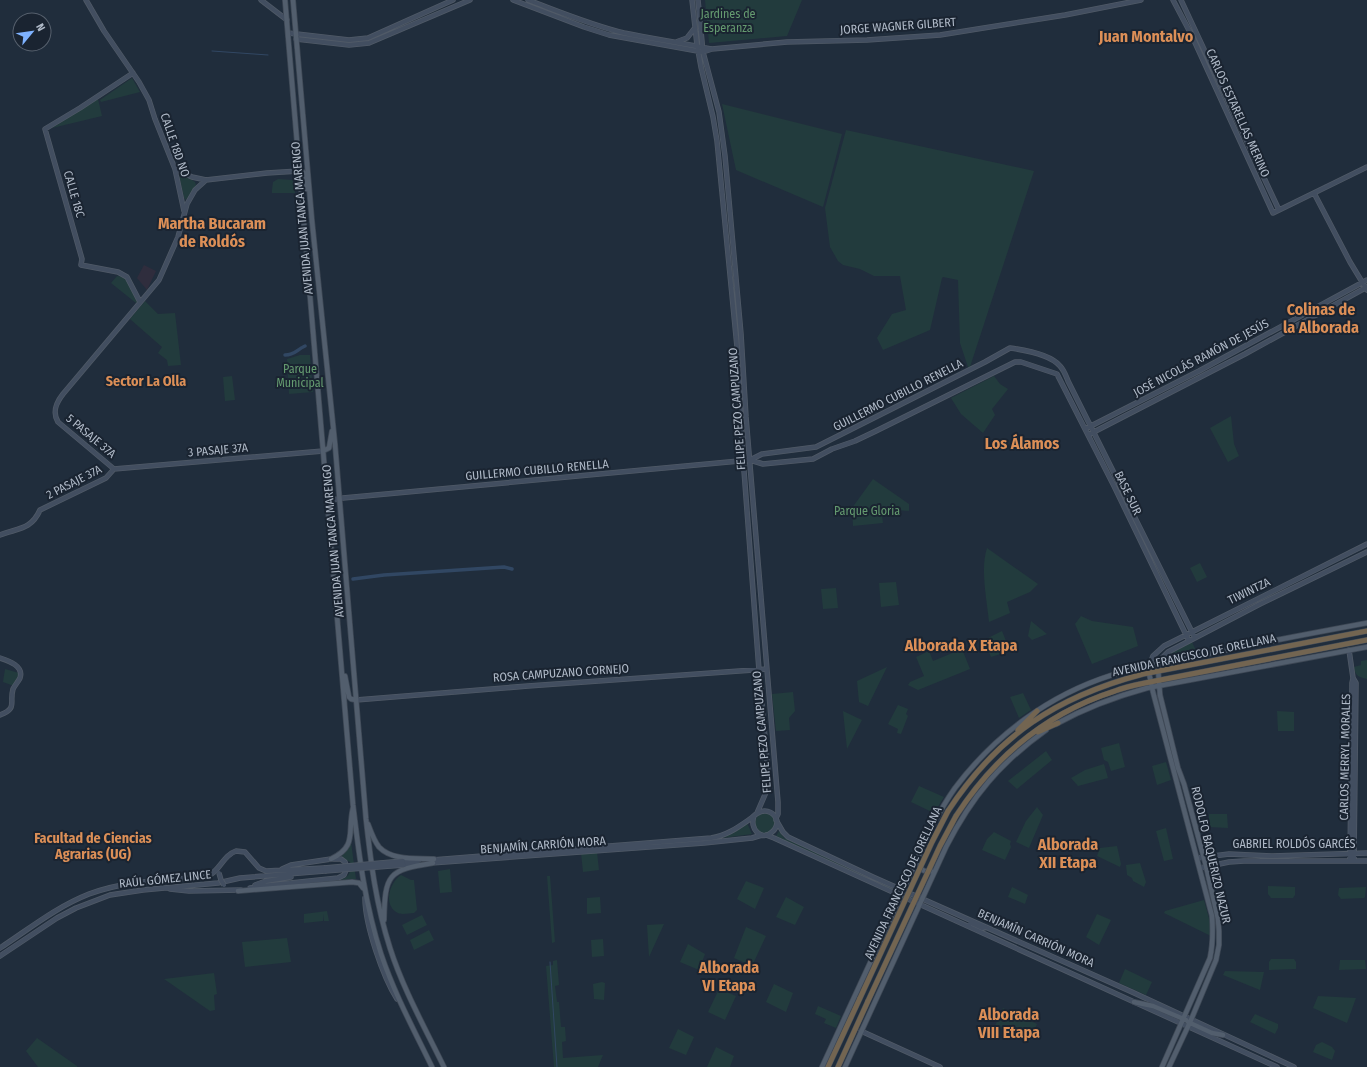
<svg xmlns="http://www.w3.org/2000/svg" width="1367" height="1067" viewBox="0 0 1367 1067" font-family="'Fira Sans Condensed',sans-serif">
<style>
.medical{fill:#2f2d3d}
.green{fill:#223b3d}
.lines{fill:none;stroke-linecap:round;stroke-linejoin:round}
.stream{stroke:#314763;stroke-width:1}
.canal{stroke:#314763;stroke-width:3.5}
.secondary-casing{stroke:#505a67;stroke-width:5.5}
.primary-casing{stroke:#3e4855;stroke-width:6}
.highway-casing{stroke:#404a57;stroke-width:6}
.secondary{stroke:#424e60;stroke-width:4}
.primary{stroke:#525e6d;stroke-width:4.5}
.highway{stroke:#736551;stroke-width:5}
.secondary-bridge-casing{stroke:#505a67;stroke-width:5.5;stroke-linecap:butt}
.highway-bridge-casing{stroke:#404a57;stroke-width:6;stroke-linecap:butt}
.secondary-bridge{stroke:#424e60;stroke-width:4}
.highway-bridge{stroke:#736551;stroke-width:5}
.labels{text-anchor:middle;stroke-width:4;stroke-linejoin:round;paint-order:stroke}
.park-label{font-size:12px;fill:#659b70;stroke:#1a2431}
.street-label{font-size:12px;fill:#b0bac8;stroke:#1a2431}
.quarter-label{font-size:14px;font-weight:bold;fill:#dc8f57;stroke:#1a2431}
.district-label{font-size:16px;font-weight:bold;fill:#dc8f57;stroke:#1a2431}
</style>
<rect width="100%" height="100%" fill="#202d3c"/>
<path class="medical" d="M144 265 156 271 147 290 137 278Z"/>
<path class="green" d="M705 0H802L787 36 709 43Z
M132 78 140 92 101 102 100 100Z
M98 99 102 116 52 128Z
M722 104 842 134 823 207 736 170Z
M846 130 1034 171 969 370 960 343 958 280 943 277 942 278 930 330 883 350 877 338 892 314 906 310 900 276H874L860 269 843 265 838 261 830 247 825 208Z
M182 173 195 182 196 185 186 200 184 198 179 175Z
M278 179 293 180 295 193H272V190L273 182Z
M117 276 125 277 138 301 136 303 111 283Z
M145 301 158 314 175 313 181 365 168 366 167 360 158 353 162 347 130 319Z
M300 355H310L313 392 289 394 287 359Z
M232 376 235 400 225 401 223 377Z
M994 376 1000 384 1008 389 992 409 995 415 983 433 961 414 951 398Z
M1231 416 1234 444 1239 456 1228 462 1210 428Z
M873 479 909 504V511L881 509 883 523 853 526 852 508Z
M987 548 1038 584 1030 592 1007 602 1010 613 989 622C987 600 980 569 987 548Z
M1200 563 1207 577 1197 582 1190 568Z
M896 582 899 605 881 607 879 583Z
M836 588 838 608 823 609 821 589Z
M1081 616 1092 621 1133 627 1138 646 1092 664 1075 624Z
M1031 621 1047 634 1032 640 1028 636Z
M1002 631 1010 651 991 657 984 640Z
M1192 642 1197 653 1164 660V657Z
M962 649 970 669 918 690 908 685 910 682 924 676 916 657 929 651 933 661Z
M1367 660V679C1359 677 1355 676 1354 667L1361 665V661Z
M887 667 868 706 859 702 857 681Z
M5 669 19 673 14 686 3 682Z
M793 692 795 711 789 718 790 730 776 731 772 694Z
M1023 693 1031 710 1019 718 1010 697Z
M898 705 908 709 906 714 908 716 901 734 897 733 898 729 888 724Z
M843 711 862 720 847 749Z
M1277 711 1294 712V731H1278Z
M1119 743 1125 767 1111 771 1108 762 1104 760 1101 748Z
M1046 751 1052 760 1017 789 1008 781Z
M1166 762 1171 780 1157 785 1152 766Z
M1104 764 1108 778 1078 786 1071 778 1085 770Z
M919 786 944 797 934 813 911 802Z
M1037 807 1043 815 1029 848 1016 842 1026 821Z
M755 823a10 10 0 1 1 20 0a10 10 0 1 1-20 0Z
M1209 814H1227L1228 828 1209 827Z
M747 823 752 834 723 838Z
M1166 828 1173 859 1164 861 1156 831Z
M779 831 784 838 895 890V891L776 836Z
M994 832 1011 841 1010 844 1011 847 1005 860 982 850 987 839Z
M351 842 356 879 338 880C348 879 352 873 350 862L341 857 349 847Z
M1117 846 1121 864 1120 867 1097 856 1100 848Z
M597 852 599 870 583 872 581 853Z
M1140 863 1146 882 1144 887 1133 881 1132 878 1127 875 1126 865Z
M450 869 452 892 440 893 438 871Z
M401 875 411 880H414L417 910 414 913C409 913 402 915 398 913 382 905 390 882 401 875Z
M547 876H550L555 942 552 943Z
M746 881 764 888 755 909 737 899Z
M1268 886 1295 887V895L1293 898H1271L1268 894Z
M1012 887 1028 895 1025 904 1008 897Z
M1366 887 1365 897 1364 898 1341 899 1338 895 1339 888Z
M600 897 601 913 587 914V898Z
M786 897 804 907 795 925 776 917Z
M1204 900 1210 922 1211 936 1164 913 1165 911Z
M327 911 329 921H324L323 914V921L304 923V914Z
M1097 914 1111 920 1099 945 1086 937Z
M422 915 427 925 407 935 402 925Z
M664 924 649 957 647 925Z
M746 927 766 936 752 966 734 958Z
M429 930 434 940 414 950 410 940Z
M287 938 291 962 245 967 242 942Z
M603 939 604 956 592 957 591 940Z
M688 944 705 954 699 970 680 962Z
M1271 959H1294L1296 962V969L1269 970V962Z
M557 960 559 985 555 986 557 1002H559L561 1027H565L566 1041 562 1042 563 1058 603 1055 598 1067H554L546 966 553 965V961Z
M1340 960H1365L1366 969 1339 970Z
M1125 969 1152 982 1146 995 1119 983Z
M1225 971 1264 972 1260 990 1223 975Z
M214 973 217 994 214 995 215 1010 210 1011 164 979Z
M602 982 605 983 604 1000 594 999 593 984Z
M774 984 793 993 786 1012 766 1002Z
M719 989 736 996 725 1020 708 1012Z
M1318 996 1356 998 1347 1023 1313 1008Z
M818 1006 841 1016 836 1028 824 1023 826 1019 815 1014Z
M1003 1008 1037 1024 1029 1042 995 1026Z
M1255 1014 1278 1024V1028L1275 1034 1250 1022Z
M678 1029 694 1037 686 1055 669 1048Z
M37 1038 77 1066V1067H38L26 1051Z
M1322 1042 1332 1047 1335 1051 1332 1060 1313 1052 1316 1045Z
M716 1047 734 1056 730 1067H707Z"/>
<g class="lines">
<path class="stream" d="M212 51 268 55
M550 962 557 1067"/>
<path class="canal" d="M285 355C295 355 296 350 305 346
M353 579 384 575 504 567 512 569"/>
<defs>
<path id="secondary" d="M86 0 104 31 139 82 149 100 155 119 175 169 184 211
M261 0 287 20
M513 0 584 27 609 35 703 52 712 49 787 42 867 40 940 35 1065 15 1141 0
M528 0C560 12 591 25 624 33 653 39 682 43 711 49
M692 0 697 45 701 67 713 117 717 141 738 357 742 444 759 670 768 772 767 790 757 813
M698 0 703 52 719 112 725 156 741 334 746 417 778 802V814L776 818
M1173 0 1192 36 1273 213 1367 167
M1181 0 1279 210
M288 33 349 40 368 38 453 0
M296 39 349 45 369 43 470 0
M676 42 687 38 694 29
M133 73 80 108 45 129 82 259 81 265 118 272 127 277 140 302
M175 169 192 177 206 180 267 173 299 171
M1314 193 1350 262 1367 290
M1085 429 1199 371 1367 280
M1088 435 1245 354 1367 287
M750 460 762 454 816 447 985 362 1010 348C1025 350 1050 354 1060 366 1064 370 1066 376 1068 381L1117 479 1131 510 1195 638
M114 469 58 422C52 412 56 403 63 394L159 280 178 237 187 204 195 190 206 180
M114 469 323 451
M328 504 333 500 343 498 750 460 763 464 813 459 832 449 855 441 876 431 1015 362H1021L1057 374 1114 486 1189 641
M0 535C18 528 31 530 40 510L106 478 114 469
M1349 650 1353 678 1356 683 1354 861
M0 658C9 661 24 666 20 678 18 682 15 685 13 689 9 703 18 708 0 715
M1158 665 1161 659 1168 652 1260 604 1367 552
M1149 666 1153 656 1164 646 1367 544
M356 700 528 686 766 669
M776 820 783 832 788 837 873 877 1132 992 1294 1067
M766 835 774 838 1277 1067
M1197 858 1229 854 1272 856 1367 853
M432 860 711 838C726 836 737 828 750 819 753 817 756 813 760 812 767 809 775 813 777 821 777 825 776 829 772 832 761 842 749 828 754 816
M403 861 419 860
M1350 861 1352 683 1353 678
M431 863 704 843 752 838 762 835
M404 865 418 864
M1200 868 1229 862 1244 861H1367
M255 885 266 881 291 877
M250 888 262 886 338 878 344 875 347 868 345 862 341 859H331L291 865 282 869
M170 889 189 891 241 890
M365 898C365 925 383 977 397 999
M968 926 971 923 982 928 986 927
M0 948C29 929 56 907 89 894 126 880 167 880 206 877 220 872 222 856 236 851L245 852 259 868 266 871 324 868
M0 956 57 918 76 908 110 895 143 890 218 883 240 878 325 871
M861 1031 940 1067"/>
<path id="primary" d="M285 0 353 805C359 855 365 905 381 954 394 993 414 1030 432 1067
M293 0 312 221 335 444 366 819C371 864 376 904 390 948 403 989 425 1028 444 1067
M299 171 303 172 304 173 306 189
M323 451 329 448 332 431
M1149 666V673L1153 692 1212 916C1213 931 1213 944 1210 958L1162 1067
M1158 668 1160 695 1178 768 1184 784 1206 866 1218 919 1219 931V945L1216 960 1191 1020 1169 1067
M345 676 349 697 351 699 356 700
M1056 724C1085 708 1114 697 1147 688L1367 647
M368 824C371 832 374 841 379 847 392 861 417 858 434 859
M331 859C358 846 347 832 353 808
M917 859C918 867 922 873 931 871
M903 890C919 856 933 819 955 788 995 735 1049 695 1112 675 1143 665 1175 661 1207 654 1260 643 1313 633 1367 623
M238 891 352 882 359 883 363 888
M384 920C385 874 388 870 433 863
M1134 1002 1153 1006 1186 1020
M1188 1022 1212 1033 1223 1035
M822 1067 901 896
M845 1067 946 847C972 796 1000 763 1046 730"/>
<path id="highway" d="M1018 730 1037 711
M1038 732 1058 723
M948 811C998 735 1056 697 1143 674L1367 631
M956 816C995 756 1046 713 1115 691 1125 687 1135 685 1145 683L1367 640
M828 1067 860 998
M838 1067 868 1001"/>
</defs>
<use href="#secondary" class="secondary-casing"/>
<use href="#primary" class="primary-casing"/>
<use href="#highway" class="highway-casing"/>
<use href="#secondary" class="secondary"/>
<use href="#primary" class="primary"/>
<use href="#highway" class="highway"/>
<defs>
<path id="secondary-bridge" d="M324 868 403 861
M325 871 404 865
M219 873 221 880 224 885"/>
<path id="highway-bridge" d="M860 998 932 842 948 811
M868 1001 940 846 956 816"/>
</defs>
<use href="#secondary-bridge" class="secondary-bridge-casing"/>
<use href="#highway-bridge" class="highway-bridge-casing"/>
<use href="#secondary-bridge" class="secondary-bridge"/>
<use href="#highway-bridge" class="highway-bridge"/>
</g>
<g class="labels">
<g class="park-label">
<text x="728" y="18">Jardines de<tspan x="728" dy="14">Esperanza</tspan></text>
<text x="300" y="373">Parque<tspan x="300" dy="14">Municipal</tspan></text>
<text x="867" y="515">Parque Gloria</text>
</g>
<g class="street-label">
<text transform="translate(898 26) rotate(-4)" y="4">JORGE WAGNER GILBERT</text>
<text transform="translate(1238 113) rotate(66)" y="4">CARLOS ESTARELLAS MERINO</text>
<text transform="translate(175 145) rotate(71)" y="4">CALLE 18D NO</text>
<text transform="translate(74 194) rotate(74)" y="4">CALLE 18C</text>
<text transform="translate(302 218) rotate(-95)" y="4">AVENIDA JUAN TANCA MARENGO</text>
<text transform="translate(1201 358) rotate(-28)" y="4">JOSÉ NICOLÁS RAMÓN DE JESÚS</text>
<text transform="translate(898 395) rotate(-27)" y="4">GUILLERMO CUBILLO RENELLA</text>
<text transform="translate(737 409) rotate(-94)" y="4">FELIPE PEZO CAMPUZANO</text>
<text transform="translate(91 436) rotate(40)" y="4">5 PASAJE 37A</text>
<text transform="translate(218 450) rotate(-5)" y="4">3 PASAJE 37A</text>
<text transform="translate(537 470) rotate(-5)" y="4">GUILLERMO CUBILLO RENELLA</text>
<text transform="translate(74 482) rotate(-27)" y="4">2 PASAJE 37A</text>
<text transform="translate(1128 493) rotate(64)" y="4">BASE SUR</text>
<text transform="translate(333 541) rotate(-95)" y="4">AVENIDA JUAN TANCA MARENGO</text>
<text transform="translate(1249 591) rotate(-26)" y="4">TIWINTZA</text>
<text transform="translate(1194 655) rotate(-12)" y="4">AVENIDA FRANCISCO DE ORELLANA</text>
<text transform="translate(561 673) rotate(-4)" y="4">ROSA CAMPUZANO CORNEJO</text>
<text transform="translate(762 732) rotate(-95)" y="4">FELIPE PEZO CAMPUZANO</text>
<text transform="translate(1345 757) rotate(-89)" y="4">CARLOS MERRYL MORALES</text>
<text x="1294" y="848">GABRIEL ROLDÓS GARCÉS</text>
<text transform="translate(543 845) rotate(-4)" y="4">BENJAMÍN CARRIÓN MORA</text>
<text transform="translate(1211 855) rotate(77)" y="4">RODOLFO BAQUERIZO NAZUR</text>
<text transform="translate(165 879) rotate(-6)" y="4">RAÚL GÓMEZ LINCE</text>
<text transform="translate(903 883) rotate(-65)" y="4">AVENIDA FRANCISCO DE ORELLANA</text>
<text transform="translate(1036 938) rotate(24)" y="4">BENJAMÍN CARRIÓN MORA</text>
</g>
<g class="quarter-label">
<text x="146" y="386">Sector La Olla</text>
<text x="93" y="843">Facultad de Ciencias<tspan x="93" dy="16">Agrarias (UG)</tspan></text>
</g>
<g class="district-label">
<text x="1146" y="42">Juan Montalvo</text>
<text x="212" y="229">Martha Bucaram<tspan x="212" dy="18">de Roldós</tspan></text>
<text x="1321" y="315">Colinas de<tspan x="1321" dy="18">la Alborada</tspan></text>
<text x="1022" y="449">Los Álamos</text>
<text x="961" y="651">Alborada X Etapa</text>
<text x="1068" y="850">Alborada<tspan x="1068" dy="18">XII Etapa</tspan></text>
<text x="729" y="973">Alborada<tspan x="729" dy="18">VI Etapa</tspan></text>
<text x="1009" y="1020">Alborada<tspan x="1009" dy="18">VIII Etapa</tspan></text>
</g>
</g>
<g transform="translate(32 32) rotate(61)"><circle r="19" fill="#1a2431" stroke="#56606d"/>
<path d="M0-3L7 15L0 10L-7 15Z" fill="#7eb2ff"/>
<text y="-6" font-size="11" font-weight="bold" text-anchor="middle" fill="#b0bac8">N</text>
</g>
</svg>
